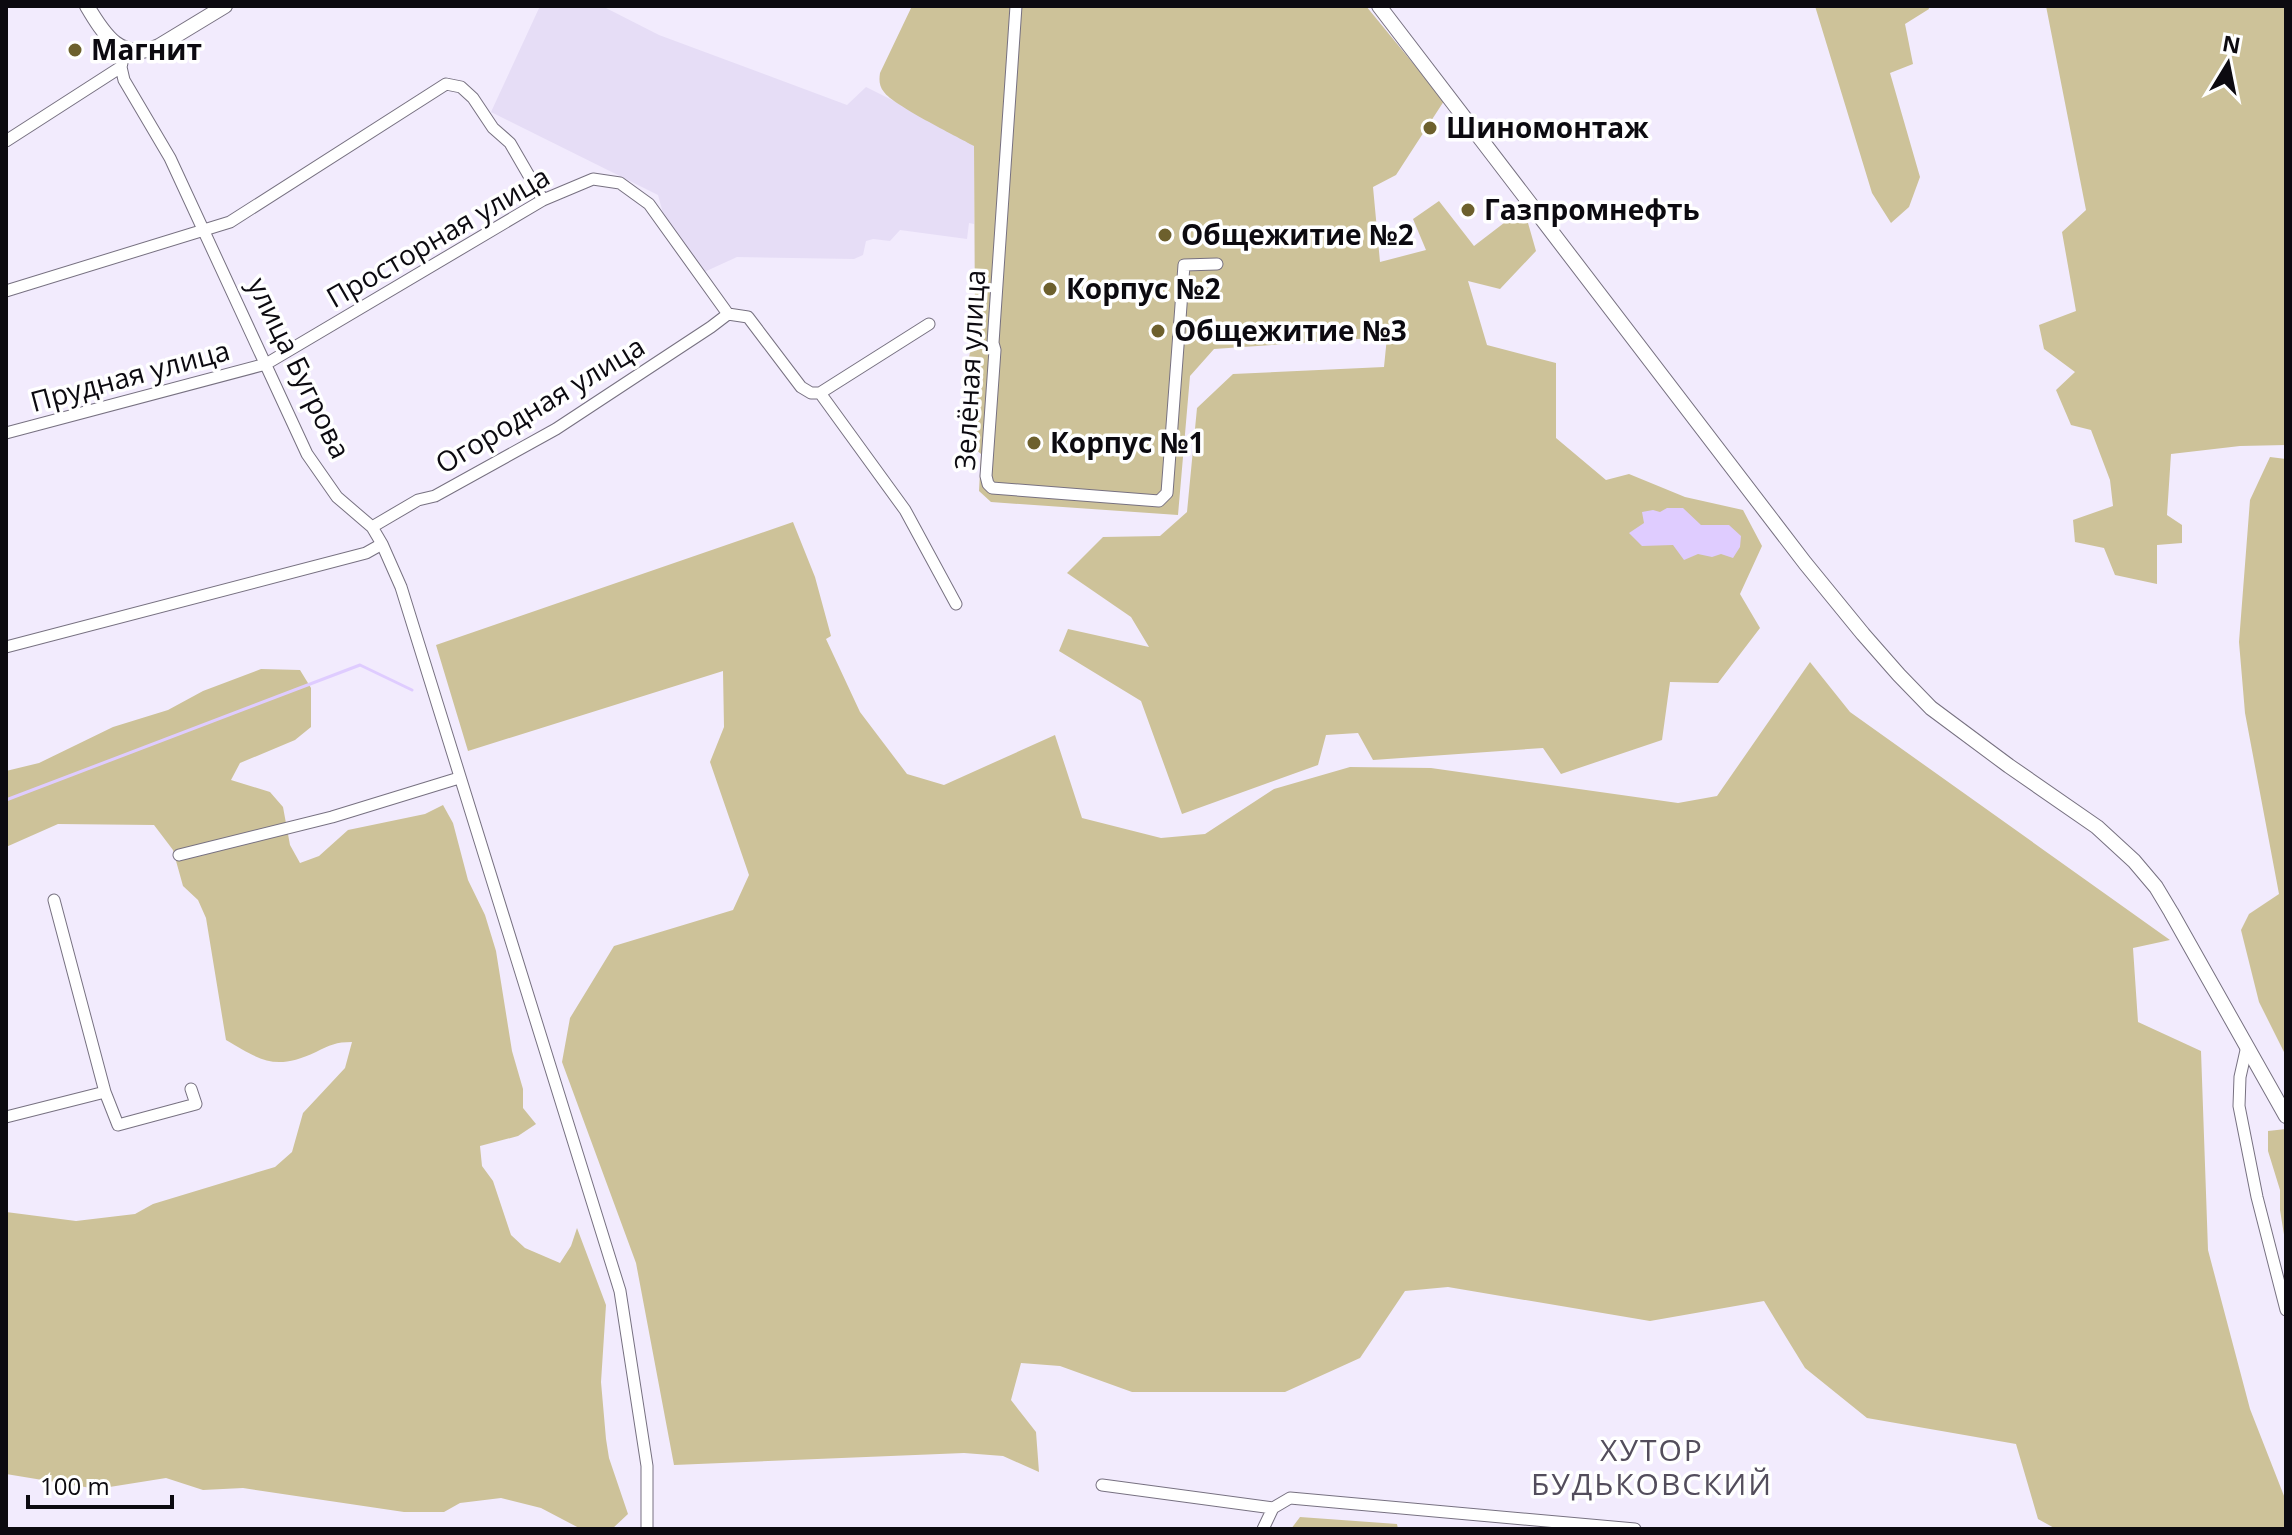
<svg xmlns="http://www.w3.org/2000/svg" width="2292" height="1535" viewBox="0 0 2292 1535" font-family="'Open Sans',sans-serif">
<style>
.built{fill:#e6ddf6}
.green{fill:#cdc299}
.water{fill:#dfccff}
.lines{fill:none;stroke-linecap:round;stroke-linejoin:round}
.stream{stroke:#dfccff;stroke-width:3}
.minor-casing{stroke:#777181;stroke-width:13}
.tertiary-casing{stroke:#777181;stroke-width:16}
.minor{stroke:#fff;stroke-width:11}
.tertiary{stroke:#fff;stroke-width:14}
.poi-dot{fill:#6d602d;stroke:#fff;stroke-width:3}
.labels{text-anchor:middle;stroke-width:7;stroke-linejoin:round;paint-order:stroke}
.poi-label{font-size:28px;font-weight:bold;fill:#0c0a10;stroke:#fff;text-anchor:start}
.street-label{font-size:28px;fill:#0c0a10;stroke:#fff}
.neighbourhood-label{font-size:30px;letter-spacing:2px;fill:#534d5c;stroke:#fff}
</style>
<rect width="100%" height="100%" fill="#f2ebfd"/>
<path class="built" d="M540 6H602L659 35 847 105 866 87 894 101 974 145V224L969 223 967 239 900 230 890 241 873 239 866 241 863 255 854 259 737 257 702 273 666 224 658 195 491 112Z"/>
<path class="green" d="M912 6H1366L1444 101 1396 175 1373 187 1380 262 1426 250 1413 219 1439 201 1474 246 1517 213 1528 223 1536 251 1500 289 1468 281 1487 345 1556 363V438L1606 480 1629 474 1685 497 1743 510 1762 546 1740 594 1760 628 1718 683 1670 682 1662 740 1561 774 1543 748 1373 760 1358 733 1326 735 1318 765 1182 814 1141 701 1059 651 1068 629 1149 647 1131 617 1067 573 1103 537 1160 536 1187 512 1197 408 1233 374 1384 367 1387 337 1214 349 1190 376 1178 515 991 502 979 491 981 454 973 447 979 380 968 363 975 325 974 146C956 136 893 105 884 92 879 86 879 80 880 73Z
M1815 6H1928L1929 9 1905 24 1913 64 1890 73 1920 177 1909 207 1891 223 1872 193Z
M2046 6H2286V445L2240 446 2171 454 2167 515 2182 525V543L2157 545V584L2115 575 2104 548 2075 542 2073 520 2113 506 2110 480 2091 430 2071 425 2056 390 2075 372 2044 349 2039 325 2076 311 2062 232 2086 210Z
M2270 457 2286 459V1056L2259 1002 2241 930 2249 914 2279 894 2245 713 2239 642 2250 500Z
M793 522 815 577 831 636 826 639 860 712 907 774 944 785 1055 735 1082 818 1161 838 1205 834 1274 789 1350 767 1431 768 1678 803 1717 796 1810 662 1850 712 2170 940 2133 948 2138 1022 2201 1051 2208 1250 2250 1409 2286 1501V1529H2056L2038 1519 2016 1444 1867 1418 1805 1368 1764 1301 1650 1321 1448 1287 1405 1291 1360 1358 1285 1392H1132L1060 1366 1021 1363 1011 1400 1036 1432 1039 1472 1003 1456 964 1453 674 1465 636 1263 562 1062 570 1018 614 946 733 910 749 875 710 762 724 727 723 671 468 751 436 645Z
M261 669 300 670 311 688V727L295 740 240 763 231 780 270 792 283 807 290 845 300 863 319 856 348 830 425 814 443 805 453 823 468 880 485 915 496 951 512 1051 523 1089V1108L536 1124 518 1136 480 1146 482 1166 493 1181 511 1235 525 1248 560 1263 571 1246 577 1228 606 1305 601 1382 606 1439 609 1458 628 1514 612 1529H581L541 1508 501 1498 460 1503 444 1512H404L243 1488 203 1490 166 1478 97 1489 6 1474V1212L76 1221 135 1214 153 1204 275 1167 292 1152 303 1113 345 1068 352 1042C336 1042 330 1045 316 1052 275 1071 262 1061 226 1040L206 918 198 900 183 886 173 850 154 825 58 824 6 847V771L39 763 113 727 168 710 203 691Z
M2286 1129V1247L2280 1210V1190L2268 1151V1131Z
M1300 1517 1397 1524 1398 1529H1291Z"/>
<path class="water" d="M1667 508H1683L1701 525H1729L1741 536 1740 547 1733 558 1721 554 1712 557 1698 554 1684 560 1673 545 1642 546 1629 533 1644 523 1642 512 1653 510 1660 512Z"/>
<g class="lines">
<path class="stream" d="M6 800 360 665 412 690"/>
<defs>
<path id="minor" d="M1016 6 993 343 995 350 986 476 988 484 992 488 1159 501 1167 493 1184 265 1217 264
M121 67 124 80 170 158 307 454 337 497 372 527 382 544 401 587 620 1291 647 1466V1529
M6 141 121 67 125 50
M6 291 230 222 446 84 461 87 473 98 493 128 510 143 543 200
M820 393 929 324
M6 433 266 364 543 200 593 179 620 183 649 204 728 314 748 317 801 387 811 393H820L905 510 956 604
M372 527 418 500 435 496 556 429 711 327 728 314
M6 647 366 553 382 544
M179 855 332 817 459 778
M54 900 105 1092 118 1125 196 1104 191 1089
M2247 1046 2240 1077 2239 1106 2257 1197 2286 1310
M6 1117 105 1092
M1102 1485 1273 1508 1290 1498 1635 1529
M1263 1529 1273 1508"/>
<path id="tertiary" d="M87 6C104 35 122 63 159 46L225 6
M1379 6 1805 563 1863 634 1899 675 1931 708 2009 766 2097 827 2134 861 2156 887 2171 912 2286 1116"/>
</defs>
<use href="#minor" class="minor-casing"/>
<use href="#tertiary" class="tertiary-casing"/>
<use href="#minor" class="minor"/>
<use href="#tertiary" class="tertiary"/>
</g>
<g class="poi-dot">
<circle cx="75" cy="50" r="8"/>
<circle cx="1430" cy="128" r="8"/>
<circle cx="1468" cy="210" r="8"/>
<circle cx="1165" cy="235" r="8"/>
<circle cx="1050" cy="289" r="8"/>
<circle cx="1158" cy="331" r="8"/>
<circle cx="1034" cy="443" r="8"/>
</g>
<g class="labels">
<g class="poi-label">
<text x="91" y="60">Магнит</text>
<text x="1446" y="138">Шиномонтаж</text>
<text x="1484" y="220">Газпромнефть</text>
<text x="1181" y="245">Общежитие №2</text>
<text x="1066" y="299">Корпус №2</text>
<text x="1174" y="341">Общежитие №3</text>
<text x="1050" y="453">Корпус №1</text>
</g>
<g class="street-label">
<text transform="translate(438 237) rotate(-30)" y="10">Просторная улица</text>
<text transform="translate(299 368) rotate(64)" y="10">улица Бугрова</text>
<text transform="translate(970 370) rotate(-87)" y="10">Зелёная улица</text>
<text transform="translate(130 376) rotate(-15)" y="10">Прудная улица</text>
<text transform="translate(540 405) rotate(-31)" y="10">Огородная улица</text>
</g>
<g class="neighbourhood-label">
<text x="1652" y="1461">ХУТОР<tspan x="1652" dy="34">БУДЬКОВСКИЙ</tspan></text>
</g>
</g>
<rect width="2292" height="1535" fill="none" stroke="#0c0a10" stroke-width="16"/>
<g transform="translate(2228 64) rotate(10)" stroke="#ffffff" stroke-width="6" paint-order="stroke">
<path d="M0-6L14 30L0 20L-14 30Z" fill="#0c0a10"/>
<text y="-12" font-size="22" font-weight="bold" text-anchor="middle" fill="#0c0a10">N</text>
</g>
<path d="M28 1495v12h144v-12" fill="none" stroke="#0c0a10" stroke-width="4"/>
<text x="40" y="1495" font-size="24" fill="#0c0a10" stroke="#ffffff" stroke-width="6" paint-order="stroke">100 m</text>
</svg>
